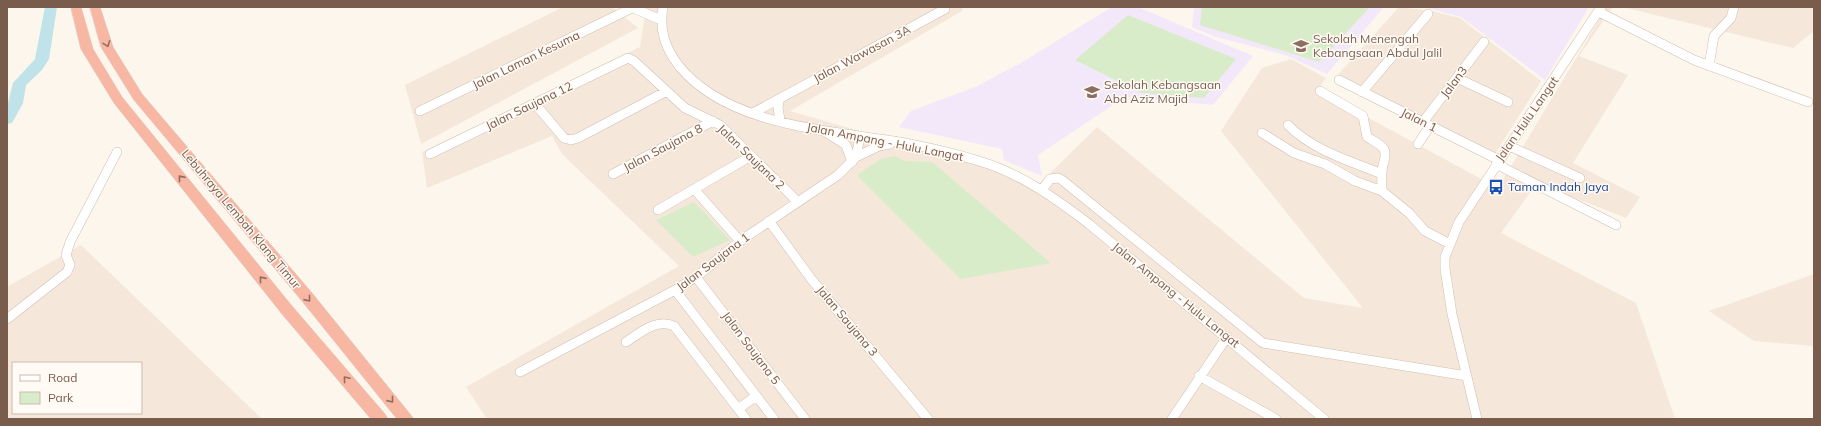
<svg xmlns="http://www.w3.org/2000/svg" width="1821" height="426" viewBox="0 0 1821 426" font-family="Mulish,sans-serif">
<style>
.residential{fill:#f5e8da;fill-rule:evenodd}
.education{fill:#f3e8fa}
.green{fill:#d8ecc9}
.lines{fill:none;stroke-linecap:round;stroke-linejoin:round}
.river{fill:#bfe3e8;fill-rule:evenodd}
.minor-casing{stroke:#d1beb0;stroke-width:10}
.highway-casing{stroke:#dad1cd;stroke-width:1}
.minor{stroke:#fff;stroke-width:9}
.highway{fill:#f7b7a3;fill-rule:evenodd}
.oneway{stroke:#936e5e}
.labels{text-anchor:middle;stroke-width:3;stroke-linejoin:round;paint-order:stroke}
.education-label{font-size:12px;fill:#785e54;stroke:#fffaf3;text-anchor:start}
.street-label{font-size:12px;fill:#7a5c4d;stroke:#fffaf3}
.transit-label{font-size:12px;fill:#164399;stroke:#fffaf3;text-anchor:start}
</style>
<rect width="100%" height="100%" fill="#fdf6ec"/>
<path class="residential" d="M563 7H612L638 28 421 144 405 85Z
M646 7H963L962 11 790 111 1040 183 1097 127 1304 298 1363 308 1221 131 1262 68 1291 59 1326 78 1317 90 1498 188 1607 7H1613L1579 56 1628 75 1573 163 1640 197 1626 218 1537 183 1501 233 1636 303 1675 419H487L466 387 679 266 562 154 552 136 427 188 422 152 640 47Z
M1399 7 1432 11 1460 18 1541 81 1491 160 1334 79Z
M1622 7H1814V31L1793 48Z
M81 245 262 419H7V287ZM13 363H141V413H13Z
M1814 274V346L1754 341 1709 311Z"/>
<path class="education" d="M1112 7H1138L1253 56 1213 105 1125 97 1038 155 1042 176 1004 160 1002 149 899 127 911 111 975 87 1019 64Z
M1194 7H1384L1327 74 1285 55 1216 37 1192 27Z
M1424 7H1589L1545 80 1461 17Z"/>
<path class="green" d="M1202 7H1370L1319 62 1200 25Z
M1128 15 1236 59 1204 98 1141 93 1075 60Z
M895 156 904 161 932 162 1051 263 961 279 857 175 881 159Z
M694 202 730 240 693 257 656 220Z"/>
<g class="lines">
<path class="river" d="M45 7H57L49 59 42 70 26 85 23 103 12 123 7 124V107L13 83 35 59Z"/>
<defs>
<path id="minor" d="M631 7 661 20
M663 7C659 30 665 48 679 66 728 126 828 130 900 142 926 147 953 153 979 161 1020 173 1055 198 1089 224L1324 419
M1599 12 1694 60 1808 102
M1709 66 1714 36 1731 18 1734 7
M1457 78 1508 102
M1339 80 1499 160
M1320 91 1363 116 1367 137C1382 146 1389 147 1383 165 1381 173 1382 183 1382 191
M1362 92 1428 14
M779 99 778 108 780 120
M535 104 564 138 571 140 578 138 665 92
M420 111 632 8
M753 113 945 9
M1423 122 1484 42
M1288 125C1312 150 1350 161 1382 174
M827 133 846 145 852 162
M1262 133 1294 153 1325 164 1355 181 1382 191 1409 213 1425 231 1450 244
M1418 144 1430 126
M1509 146 1580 178
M430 154 628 58 634 61 685 108 720 125 798 202
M856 157 879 146 890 144
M1496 164 1616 225
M613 174 713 121
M694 189 740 241
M1042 190 1050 179 1058 178 1062 180 1263 343 1467 376
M658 210 751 156
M769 221 812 280 928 419
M696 277 805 419
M675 290 774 419
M7 319 67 272 70 265 66 255 70 242 117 152
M626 342C640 333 656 318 674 326L746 419
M520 372 675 290 696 277 740 241 838 175 856 157 860 136
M1199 376 1276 419
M738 409 756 396
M1172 419 1227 337
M1477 419 1452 314 1445 269V257L1459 222 1601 7"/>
<path id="highway" d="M71 7H81L93 49 122 97 292 306 385 414 388 419H371L282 314 114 103 81 49Z
M90 7H100L113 47 142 94 312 293 414 419H397L302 301 134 100 101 47Z"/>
</defs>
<use href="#minor" class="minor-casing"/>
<use href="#highway" class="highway-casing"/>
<use href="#minor" class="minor"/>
<use href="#highway" class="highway"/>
</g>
<defs><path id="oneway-chevron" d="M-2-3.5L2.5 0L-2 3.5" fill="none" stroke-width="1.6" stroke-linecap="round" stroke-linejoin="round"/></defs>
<g class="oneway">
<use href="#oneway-chevron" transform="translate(107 44) rotate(69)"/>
<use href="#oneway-chevron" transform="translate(181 178) rotate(-129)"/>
<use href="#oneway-chevron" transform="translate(262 279) rotate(-129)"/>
<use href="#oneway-chevron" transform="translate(308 299) rotate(51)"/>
<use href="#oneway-chevron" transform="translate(346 379) rotate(-130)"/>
<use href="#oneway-chevron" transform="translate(391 400) rotate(51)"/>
</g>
<defs>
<symbol id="school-bare" viewBox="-9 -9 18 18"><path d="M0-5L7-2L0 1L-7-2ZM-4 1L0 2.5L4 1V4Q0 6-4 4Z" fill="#8d6e63" stroke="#fffaf3" stroke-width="2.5" paint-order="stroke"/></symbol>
<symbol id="bus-bare" viewBox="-9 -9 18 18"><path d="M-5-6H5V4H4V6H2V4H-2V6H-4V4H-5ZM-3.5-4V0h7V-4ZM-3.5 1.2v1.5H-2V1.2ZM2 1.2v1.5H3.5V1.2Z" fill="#1a4fb4" stroke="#fffaf3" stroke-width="2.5" paint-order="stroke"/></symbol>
</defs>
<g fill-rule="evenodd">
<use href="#school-bare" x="1290" y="35" width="22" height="22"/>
<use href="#school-bare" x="1081" y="81" width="22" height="22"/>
<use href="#bus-bare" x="1485" y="176" width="22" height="22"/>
</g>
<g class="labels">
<g class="education-label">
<text x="1313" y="43">Sekolah Menengah<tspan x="1313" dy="14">Kebangsaan Abdul Jalil</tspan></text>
<text x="1104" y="89">Sekolah Kebangsaan<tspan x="1104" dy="14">Abd Aziz Majid</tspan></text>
</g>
<g class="street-label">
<text transform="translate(862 54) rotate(-28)" y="4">Jalan Wawasan 3A</text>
<text transform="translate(526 60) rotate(-26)" y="4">Jalan Laman Kesuma</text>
<text transform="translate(1454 82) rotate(-53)" y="4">Jalan3</text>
<text transform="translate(529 106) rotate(-26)" y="4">Jalan Saujana 12</text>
<text transform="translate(1527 119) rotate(-55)" y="4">Jalan Hulu Langat</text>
<text transform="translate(1419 120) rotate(26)" y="4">Jalan 1</text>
<text transform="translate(885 142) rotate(11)" y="4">Jalan Ampang - Hulu Langat</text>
<text transform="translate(663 148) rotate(-28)" y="4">Jalan Saujana 8</text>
<text transform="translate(751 157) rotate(44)" y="4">Jalan Saujana 2</text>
<text transform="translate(241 219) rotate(50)" y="4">Lebuhraya Lembah Klang Timur</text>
<text transform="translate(713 262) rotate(-37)" y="4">Jalan Saujana 1</text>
<text transform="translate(1176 295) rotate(39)" y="4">Jalan Ampang - Hulu Langat</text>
<text transform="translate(847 321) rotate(50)" y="4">Jalan Saujana 3</text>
<text transform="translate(751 348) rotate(53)" y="4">Jalan Saujana 5</text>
</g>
<g class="transit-label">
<text x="1508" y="191">Taman Indah Jaya</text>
</g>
</g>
<rect width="1821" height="426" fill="none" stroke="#7a5c4d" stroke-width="16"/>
<rect x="12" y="362" width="130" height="52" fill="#fffaf3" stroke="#cabbb1"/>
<rect x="20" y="375" width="20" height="6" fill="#ffffff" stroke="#cabbb1"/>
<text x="48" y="382" font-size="12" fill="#7a5c4d">Road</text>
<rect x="20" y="392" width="20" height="12" fill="#d8ecc9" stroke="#cabbb1"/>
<text x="48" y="402" font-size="12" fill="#7a5c4d">Park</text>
</svg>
